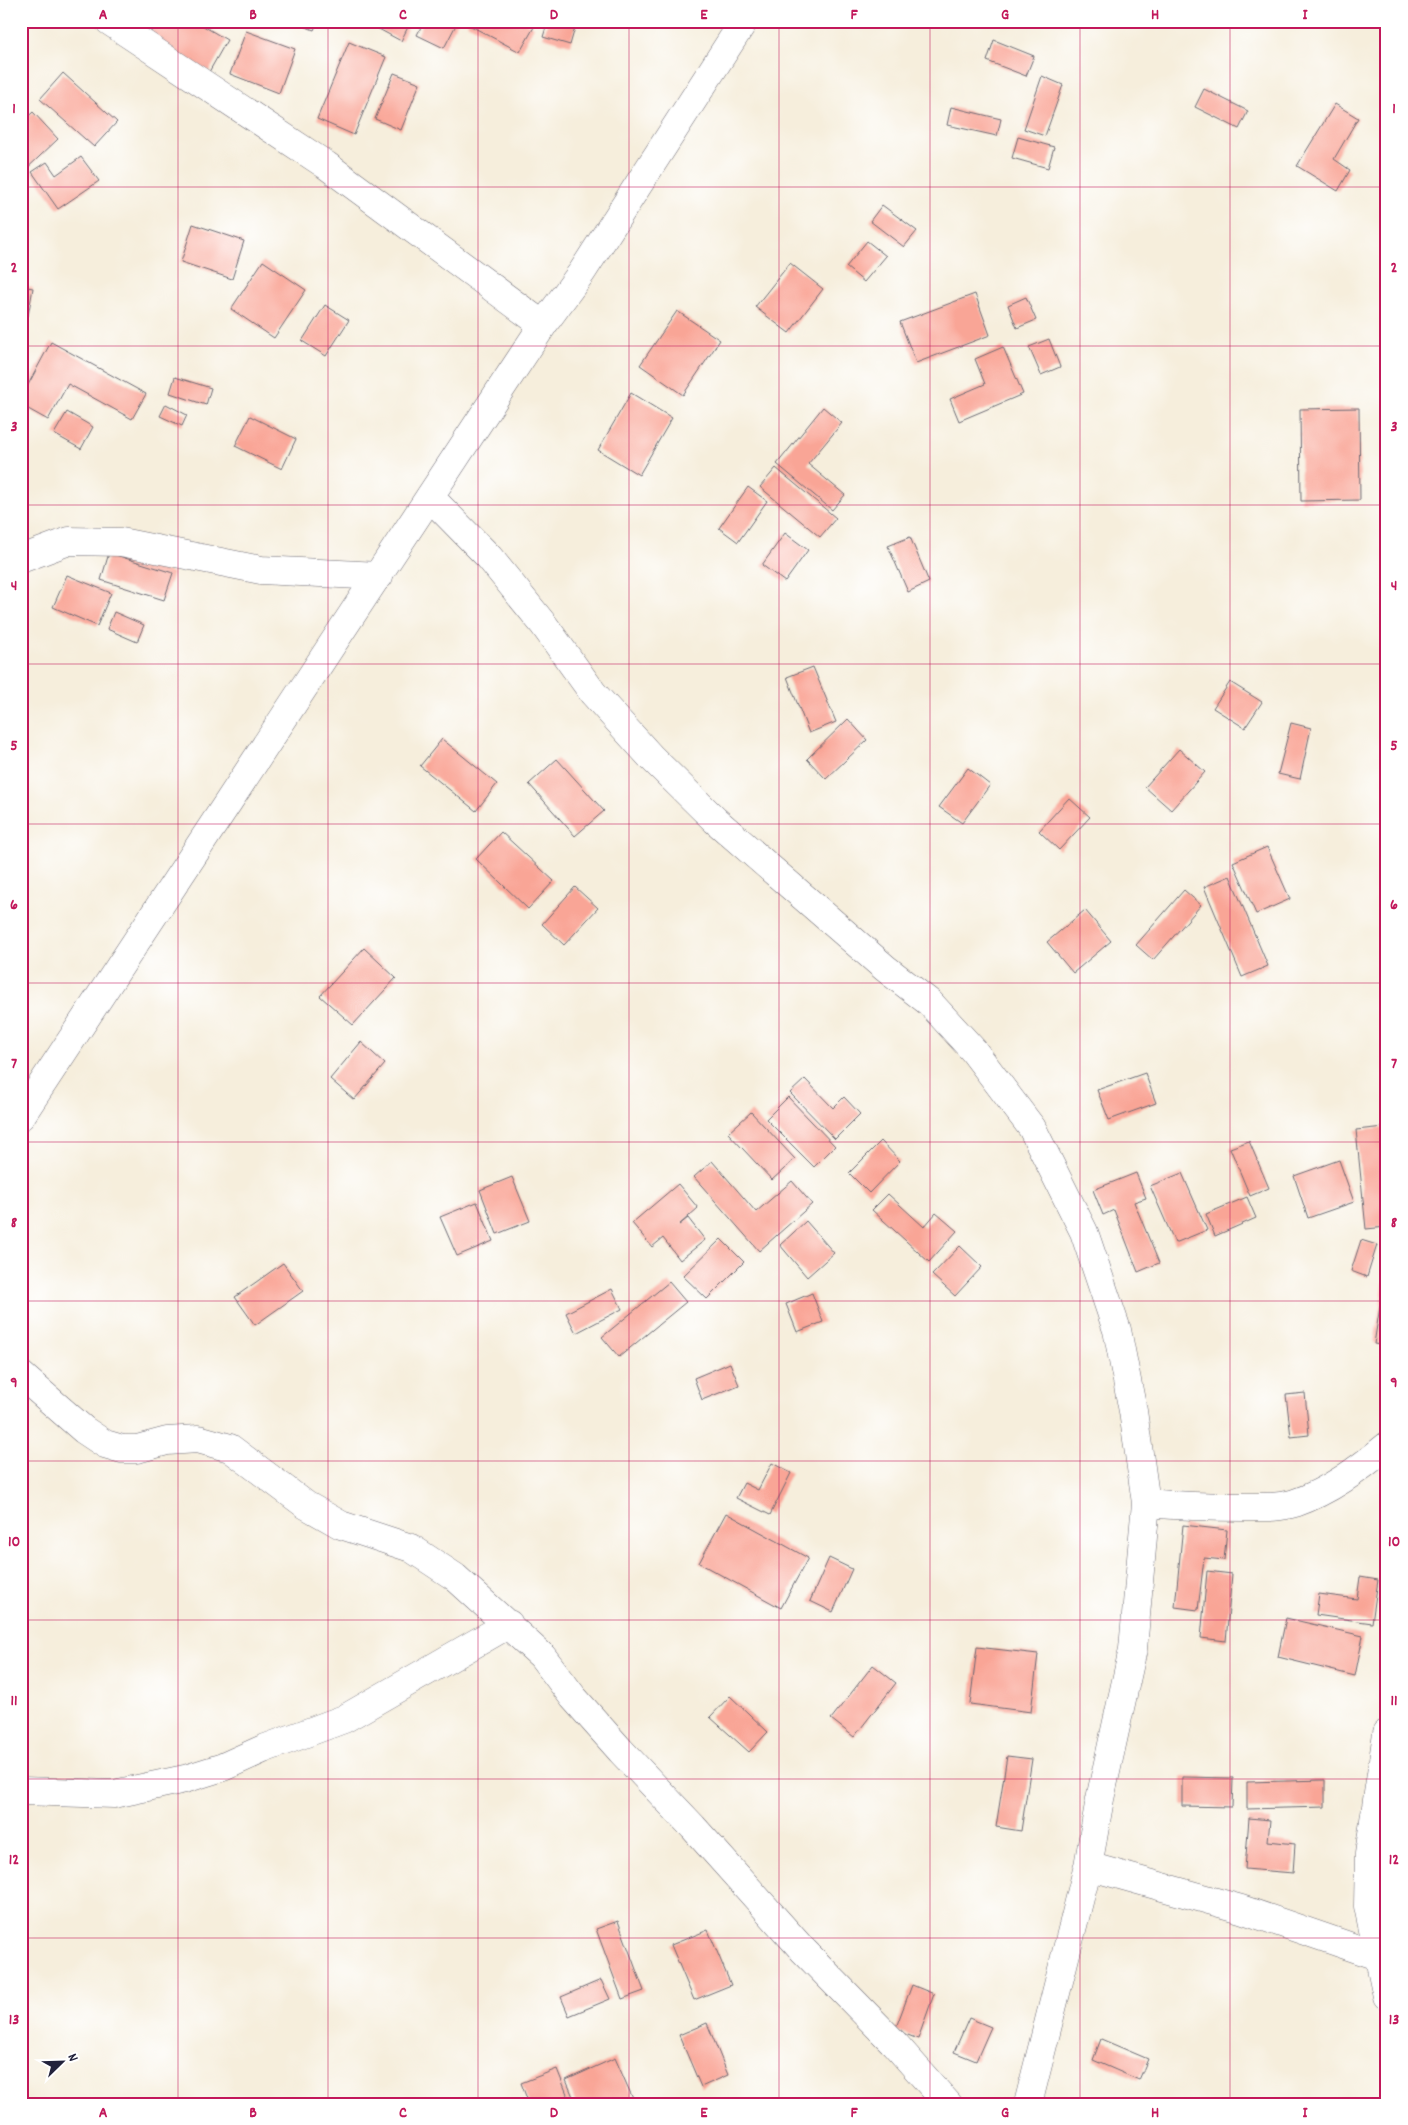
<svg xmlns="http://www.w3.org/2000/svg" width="1408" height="2125" viewBox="0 0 1408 2125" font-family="Dekko,sans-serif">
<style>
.building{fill:#f9a596}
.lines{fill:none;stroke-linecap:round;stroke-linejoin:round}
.minor-casing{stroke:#6c6973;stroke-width:29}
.secondary-casing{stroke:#6c6973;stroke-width:29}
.minor{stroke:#fff;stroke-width:28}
.secondary{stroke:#fff;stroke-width:28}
.grid{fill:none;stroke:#c2185b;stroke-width:1;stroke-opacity:0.55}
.neatline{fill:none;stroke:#c2185b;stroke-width:2}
.grid-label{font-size:16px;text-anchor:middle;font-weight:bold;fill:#c2185b}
</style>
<rect width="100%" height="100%" fill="#fff"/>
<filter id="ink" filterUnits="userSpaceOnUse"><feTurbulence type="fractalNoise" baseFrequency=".02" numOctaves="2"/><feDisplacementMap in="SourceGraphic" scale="10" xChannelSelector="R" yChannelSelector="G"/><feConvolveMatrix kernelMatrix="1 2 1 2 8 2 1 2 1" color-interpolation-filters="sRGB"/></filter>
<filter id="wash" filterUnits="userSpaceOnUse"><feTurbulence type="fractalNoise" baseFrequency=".0096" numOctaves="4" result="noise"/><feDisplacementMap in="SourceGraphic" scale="20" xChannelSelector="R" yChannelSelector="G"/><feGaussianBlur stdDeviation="1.12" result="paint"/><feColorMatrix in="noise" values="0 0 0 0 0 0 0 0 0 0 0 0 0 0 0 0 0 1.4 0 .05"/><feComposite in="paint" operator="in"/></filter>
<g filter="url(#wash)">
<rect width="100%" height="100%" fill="#f6eedc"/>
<g id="blocks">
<path class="building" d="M157 21H195L227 40 209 72 148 37Z
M291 21H318L314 30Z
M364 21H411L401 41Z
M424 21H458L444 48 417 35Z
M469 21H522L534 27 520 52 467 24Z
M548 21H577L570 45 543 37Z
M246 31 295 49 279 93 230 74Z
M994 40 1034 56 1026 76 987 61Z
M349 42 386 57 354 135 317 119Z
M63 73 117 122 94 147 40 99Z
M394 73 420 83 401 130 375 119Z
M1042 76 1063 85 1045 136 1024 129Z
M1204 89 1248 111 1239 129 1195 107Z
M1335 104 1358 118 1334 159 1350 170 1338 191 1297 166Z
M951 107 1001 119 997 136 947 125Z
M33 112 58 139 21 174V123Z
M1018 137 1054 147 1048 168 1012 158Z
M81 157 99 181 58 209 32 172 47 162 56 175Z
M882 205 917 231 904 247 870 221Z
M193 224 244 241 232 279 181 262Z
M867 241 886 256 864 282 846 267Z
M263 261 306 290 274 338 231 309Z
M790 263 823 289 789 333 755 307Z
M21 286 33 288 28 316 21 315Z
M975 294 990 335 916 363 900 322Z
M1026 297 1036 320 1017 328 1008 305Z
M325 305 349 320 326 356 302 341Z
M677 311 720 340 683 395 640 365Z
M1049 339 1060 367 1041 375 1029 347Z
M51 342 146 394 132 419 68 384 48 420 21 405V398Z
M1003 347 1023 394 959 421 950 399 985 384 975 359Z
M175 377 211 388 206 405 170 393Z
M631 393 672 418 639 475 598 450Z
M166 404 187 415 182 426 160 416Z
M823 407 842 423 808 464 845 495 832 510 777 464Z
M1359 408 1360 500 1301 501 1300 409Z
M67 412 93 427 81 449 54 434Z
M250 416 296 439 282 469 235 446Z
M776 468 836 518 820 537 760 487Z
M748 487 767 501 738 542 719 528Z
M785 533 808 550 785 582 762 565Z
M910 537 929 582 908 592 888 546Z
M109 553 173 573 164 600 101 580Z
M67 575 111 593 97 626 53 607Z
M114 612 144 625 137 642 107 629Z
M813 667 836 722 809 733 787 677Z
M1230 682 1262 702 1245 728 1213 708Z
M848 719 867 740 826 779 807 759Z
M1291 723 1311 728 1300 779 1278 774Z
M442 739 497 784 476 811 420 766Z
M1179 749 1205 772 1171 810 1145 787Z
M557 759 604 811 575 836 529 784Z
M968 768 990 785 962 823 939 807Z
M1069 798 1090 817 1059 850 1039 831Z
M501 832 554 881 528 909 476 859Z
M1267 847 1290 899 1256 914 1233 862Z
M1230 876 1268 966 1242 977 1204 887Z
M575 887 598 908 564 945 542 924Z
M1184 890 1201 905 1153 960 1136 945Z
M1085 910 1111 941 1073 973 1047 942Z
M364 948 396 978 353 1025 320 996Z
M361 1042 385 1064 354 1100 330 1079Z
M1145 1073 1156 1103 1109 1120 1097 1090Z
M805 1079 833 1108 844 1097 860 1114 835 1139 790 1093Z
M788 1097 835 1146 814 1167 766 1119Z
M751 1112 795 1159 772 1180 728 1133Z
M1384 1127 1387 1159V1227L1366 1229 1356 1130Z
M881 1141 900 1161 869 1193 849 1173Z
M1249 1141 1269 1188 1250 1196 1230 1148Z
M1339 1160 1354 1202 1308 1218 1294 1176Z
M712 1161 756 1212 792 1181 812 1204 759 1251 694 1177Z
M1136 1173 1146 1198 1134 1202 1159 1263 1138 1272 1114 1210 1103 1215 1093 1190Z
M1182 1173 1207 1230 1175 1243 1150 1186Z
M512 1177 530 1221 497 1234 480 1190Z
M678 1184 698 1208 679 1225 688 1218 705 1240 680 1260 663 1238 652 1247 632 1223Z
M888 1194 924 1227 936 1213 957 1231 929 1262 872 1210Z
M1247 1197 1256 1218 1215 1236 1206 1214Z
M477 1202 493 1241 457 1256 440 1217Z
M806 1221 834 1253 807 1277 780 1245Z
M721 1239 744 1262 707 1299 683 1276Z
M1361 1240 1377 1245 1367 1277 1351 1271Z
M960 1246 982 1267 955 1296 932 1275Z
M283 1263 303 1291 255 1325 235 1297Z
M1384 1281H1387V1346L1374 1344Z
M669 1282 686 1302 619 1357 602 1337Z
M612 1289 622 1309 576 1333 566 1313Z
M812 1293 823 1322 797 1332 786 1304Z
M730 1363 739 1385 702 1400 694 1378Z
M1305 1393 1309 1435 1291 1437 1286 1395Z
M772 1463 791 1473 770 1515 736 1498 744 1483 758 1490Z
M726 1513 808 1558 781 1608 699 1563Z
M1183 1525 1227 1530 1224 1560 1204 1558 1198 1610 1175 1607Z
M829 1558 852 1569 833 1612 810 1601Z
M1207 1571 1232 1574 1226 1641 1201 1638Z
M1360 1577 1378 1580 1372 1623 1316 1615 1319 1594 1357 1599Z
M1286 1618 1363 1636 1355 1676 1278 1657Z
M977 1647 1038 1654 1031 1712 970 1704Z
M873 1665 896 1683 854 1737 831 1719Z
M730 1696 768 1732 749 1752 710 1717Z
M1007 1756 1032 1759 1021 1831 996 1827Z
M1182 1777 1233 1778 1232 1807 1182 1806Z
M1325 1780V1807L1247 1809V1782Z
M1249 1818 1270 1820 1268 1841 1295 1844 1293 1873 1245 1869Z
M618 1921 644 1991 622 1999 596 1929Z
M708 1930 731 1985 694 2000 671 1945Z
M601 1980 610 1999 569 2016 561 1997Z
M912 1985 934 1994 918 2039 895 2030Z
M969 2018 991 2027 976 2061 954 2052Z
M707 2023 728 2075 701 2087 679 2035Z
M1101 2039 1148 2059 1139 2080 1093 2060Z
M615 2058 634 2101 629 2104H576L566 2080Z
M557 2069 571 2104H529L521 2083Z"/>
</g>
</g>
<g filter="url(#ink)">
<use href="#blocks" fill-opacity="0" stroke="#6c6973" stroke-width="1"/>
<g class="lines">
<defs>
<path id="minor" d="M109 21 326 165 543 325
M430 497 489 557 544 625 593 693 650 756 715 820 885 968 930 1003 973 1050 1032 1128 1084 1232 1117 1330 1133 1411 1146 1503 1133 1649 1100 1799 1088 1866 1028 2104
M21 559 69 541 121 542 261 570 379 576
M21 1375 84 1430 105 1444 122 1449H137L167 1441 198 1439 230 1448 306 1505 341 1525 411 1548 455 1577 542 1656 573 1697 621 1751 693 1827 803 1950 894 2043 948 2104
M1146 1503C1179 1506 1212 1507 1246 1507 1262 1507 1279 1508 1295 1503 1330 1491 1359 1469 1387 1446
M1387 1733 1369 1854 1368 1906 1387 1996
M21 1791 114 1794 185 1779 223 1767 263 1749 344 1719 509 1624
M1088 1866 1241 1909 1378 1956 1387 1957"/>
<path id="secondary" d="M21 1116 543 325 582 272 744 21"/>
</defs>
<use href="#minor" class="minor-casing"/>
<use href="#secondary" class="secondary-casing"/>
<use href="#minor" class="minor"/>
<use href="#secondary" class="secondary"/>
</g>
</g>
<path class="grid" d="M178 21V2104M328 21V2104M478 21V2104M629 21V2104M779 21V2104M930 21V2104M1080 21V2104M1230 21V2104M21 187H1387M21 346H1387M21 505H1387M21 664H1387M21 824H1387M21 983H1387M21 1142H1387M21 1301H1387M21 1461H1387M21 1620H1387M21 1779H1387M21 1938H1387"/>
<rect width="1408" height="2125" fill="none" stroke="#fff" stroke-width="55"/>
<g transform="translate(62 2062) rotate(67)" stroke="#ffffff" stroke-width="4" paint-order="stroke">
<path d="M0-4L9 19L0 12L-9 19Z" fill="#22223b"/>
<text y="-8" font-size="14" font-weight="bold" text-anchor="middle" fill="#22223b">N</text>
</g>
<rect x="28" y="28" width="1352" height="2070" class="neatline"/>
<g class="grid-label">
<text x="103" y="19">A</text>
<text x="253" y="19">B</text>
<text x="403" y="19">C</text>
<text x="554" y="19">D</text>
<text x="704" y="19">E</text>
<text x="854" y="19">F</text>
<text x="1005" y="19">G</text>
<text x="1155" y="19">H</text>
<text x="1305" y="19">I</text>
<text x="14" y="113">1</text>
<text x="1394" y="113">1</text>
<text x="14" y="272">2</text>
<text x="1394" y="272">2</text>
<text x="14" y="431">3</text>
<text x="1394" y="431">3</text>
<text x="14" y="590">4</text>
<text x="1394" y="590">4</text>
<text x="14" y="750">5</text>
<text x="1394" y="750">5</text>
<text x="14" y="909">6</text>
<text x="1394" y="909">6</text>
<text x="14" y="1068">7</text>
<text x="1394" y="1068">7</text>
<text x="14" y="1227">8</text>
<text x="1394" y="1227">8</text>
<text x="14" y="1387">9</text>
<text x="1394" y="1387">9</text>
<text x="14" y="1546">10</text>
<text x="1394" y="1546">10</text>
<text x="14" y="1705">11</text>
<text x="1394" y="1705">11</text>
<text x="14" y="1864">12</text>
<text x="1394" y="1864">12</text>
<text x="14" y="2024">13</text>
<text x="1394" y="2024">13</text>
<text x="103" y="2117">A</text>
<text x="253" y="2117">B</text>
<text x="403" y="2117">C</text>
<text x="554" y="2117">D</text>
<text x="704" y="2117">E</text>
<text x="854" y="2117">F</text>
<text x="1005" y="2117">G</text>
<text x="1155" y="2117">H</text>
<text x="1305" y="2117">I</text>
</g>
</svg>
